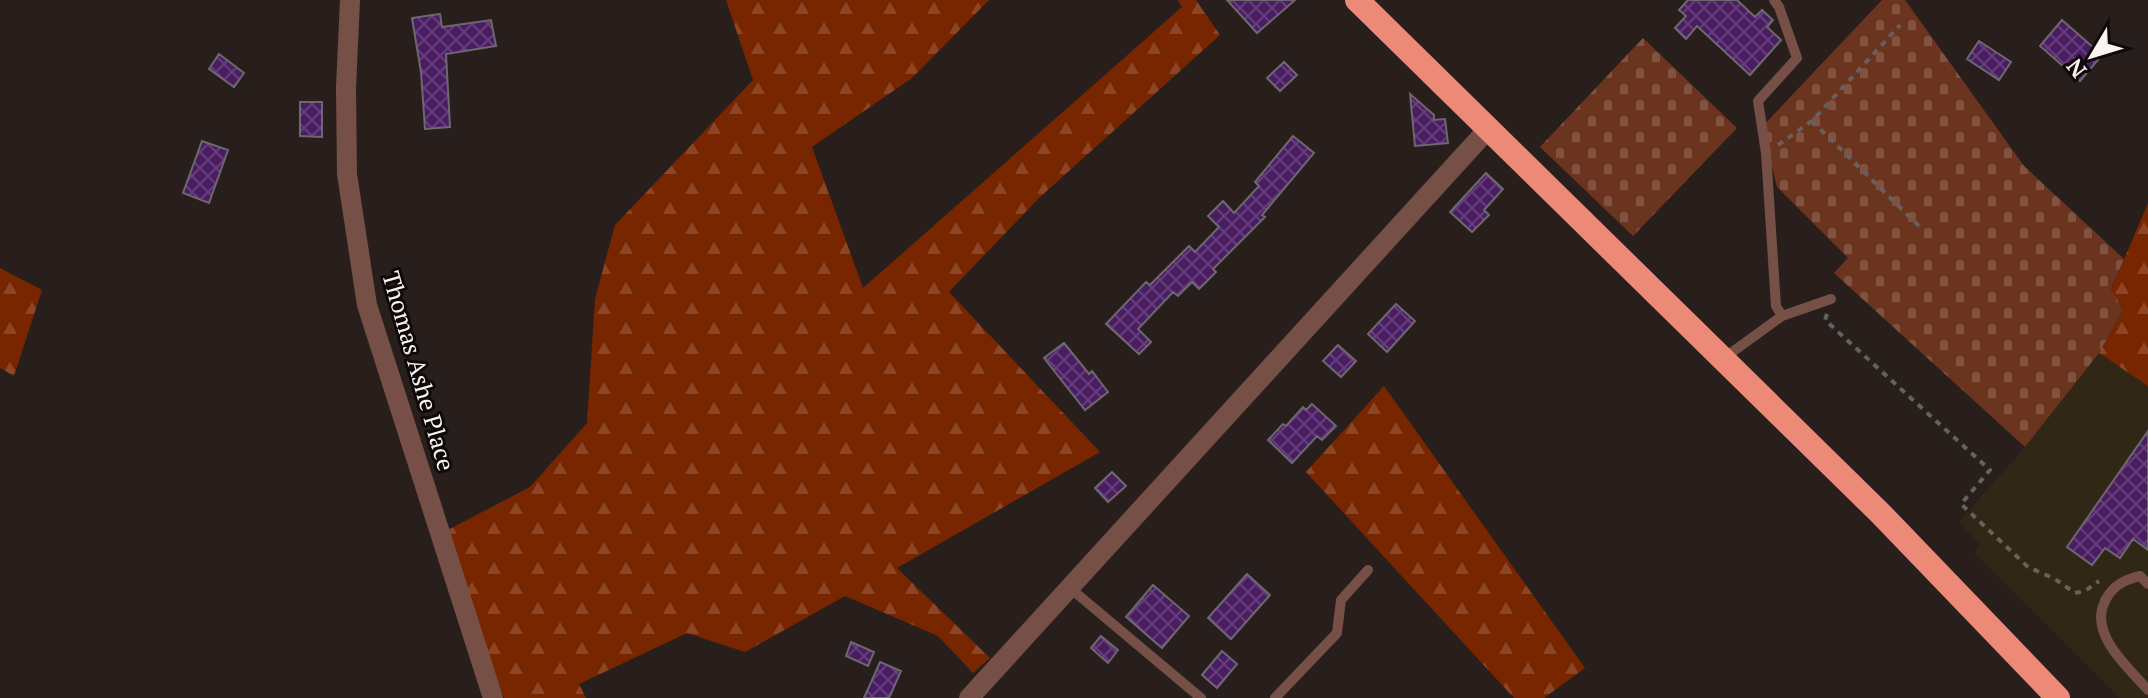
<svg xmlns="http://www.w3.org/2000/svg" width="2148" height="698" viewBox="0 0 2148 698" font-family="'PT Serif',serif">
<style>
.education{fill:#312717}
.forest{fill:url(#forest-firs)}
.cemetery{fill:url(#cemetery-stones)}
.building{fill:url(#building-cross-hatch);stroke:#6d6770;stroke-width:2}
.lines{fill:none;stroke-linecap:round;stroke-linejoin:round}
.path{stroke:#68605d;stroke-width:4;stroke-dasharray:6 6;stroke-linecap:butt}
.lane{stroke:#764f47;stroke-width:10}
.street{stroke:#764f47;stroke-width:20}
.highway{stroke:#ec8a77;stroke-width:24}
.labels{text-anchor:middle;stroke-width:6;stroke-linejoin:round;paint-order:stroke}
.street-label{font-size:24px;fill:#faf3f1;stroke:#0e0a09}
</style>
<defs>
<pattern id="forest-firs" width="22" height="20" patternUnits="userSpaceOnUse" patternTransform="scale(2)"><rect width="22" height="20" fill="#782600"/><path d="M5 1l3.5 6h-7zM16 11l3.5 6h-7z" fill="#8c4626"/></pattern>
<pattern id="cemetery-stones" width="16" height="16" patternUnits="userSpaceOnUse" patternTransform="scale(2)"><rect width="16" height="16" fill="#6b341f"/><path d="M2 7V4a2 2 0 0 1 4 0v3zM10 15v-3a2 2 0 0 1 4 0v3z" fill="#815240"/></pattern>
<pattern id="building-cross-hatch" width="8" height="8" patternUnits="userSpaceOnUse" patternTransform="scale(2)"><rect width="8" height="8" fill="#4a1d63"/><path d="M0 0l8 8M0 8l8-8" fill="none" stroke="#653e7a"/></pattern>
</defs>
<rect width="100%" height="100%" fill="#281f1c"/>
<path class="education" d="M2099 353 2148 386V698H2120L1974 553 1980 544 1959 522 2025 447Z"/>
<path class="forest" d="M726 0H989L912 78 812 147 863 288 1182 7 1178 0H1196L1220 35 1039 198 949 292 1100 452 897 568 990 658 973 673 938 636 845 596 745 652 687 633 579 684 586 698H504L444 532 530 487 587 423 595 299 615 225 753 80Z
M2148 203V386L2099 353 2123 310 2111 290Z
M0 268 42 290 14 376 0 368Z
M1384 386 1585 668 1544 698H1514L1306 472Z"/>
<path class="cemetery" d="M1882 0H1905L2024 166 2124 259 2111 289 2123 310 2099 353 2025 447 1834 273 1848 258 1777 187 1762 127Z
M1643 38 1737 128 1633 236 1540 147Z"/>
<path class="building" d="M1227 0H1295L1257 33Z
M1688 0H1737L1755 17 1762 10 1773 20 1767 27 1781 40 1750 75 1697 26 1686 39 1675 28 1686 16 1679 10Z
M440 14 442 27 491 20 496 46 446 54 450 127 425 129 421 72 412 18Z
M2062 20 2102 55 2080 81 2040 46Z
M1979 41 2011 62 1999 80 1967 59Z
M219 54 244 73 234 87 209 69Z
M1284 62 1297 75 1280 91 1267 78Z
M1410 94 1434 115V120L1445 119 1448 143 1415 146Z
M300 102H322V137L300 136Z
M1293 136 1314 153 1262 215 1265 217 1213 269 1216 272 1199 289 1192 282 1178 296 1173 292 1138 329 1151 342 1139 354 1106 324 1146 282 1150 285 1189 246 1195 252 1219 227 1208 216 1223 201 1234 213 1259 186 1255 182Z
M202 141 228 150 209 203 183 193Z
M1486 173 1503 189 1484 210 1489 215 1472 232 1450 212Z
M1396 304 1415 321 1387 352 1368 334Z
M1064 343 1089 374 1092 371 1108 392 1085 410 1044 358Z
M1338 345 1356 361 1341 377 1323 361Z
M1312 404 1336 426 1322 440 1317 436 1292 463 1268 440 1283 424 1286 426 1303 407 1306 410Z
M2148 431V550L2133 539 2120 558 2105 548 2092 565 2067 547Z
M1112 472 1126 486 1108 502 1095 488Z
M1247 574 1270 595 1231 639 1208 618Z
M1153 585 1189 616 1162 648 1126 617Z
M1101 636 1118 650 1108 663 1091 648Z
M851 642 874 652 868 666 846 656Z
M1222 651 1237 664 1217 688 1202 675Z
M880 662 901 671 889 698H864Z"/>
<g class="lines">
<path class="path" d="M1812 121 1923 230
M1778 145 1812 121 1900 25
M1827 314 1825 320 1990 470 1961 504 2028 567 2055 579 2075 593 2085 591 2099 581"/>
<path class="lane" d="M1782 316 1831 299
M1724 358 1782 316 1776 306 1766 153 1758 101 1797 58 1779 7 1774 0
M2148 584 2140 576C2122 580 2109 588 2103 606 2092 637 2129 668 2148 690
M1070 588 1201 698
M1275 698 1337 633 1341 600 1368 570"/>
<path class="street" d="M350 0 346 88 347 174 367 305 493 698
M969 698 1489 128"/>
<path class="highway" d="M1357 0 1880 513 2058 698"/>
</g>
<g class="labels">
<g class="street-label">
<text transform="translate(418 371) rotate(74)" y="8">Thomas Ashe Place</text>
</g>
</g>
<g transform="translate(2092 56) rotate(232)" stroke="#0e0a09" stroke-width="6" paint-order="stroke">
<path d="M0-6L14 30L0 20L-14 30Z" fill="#faf3f1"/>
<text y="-12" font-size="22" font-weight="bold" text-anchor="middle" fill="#faf3f1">N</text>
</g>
</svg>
